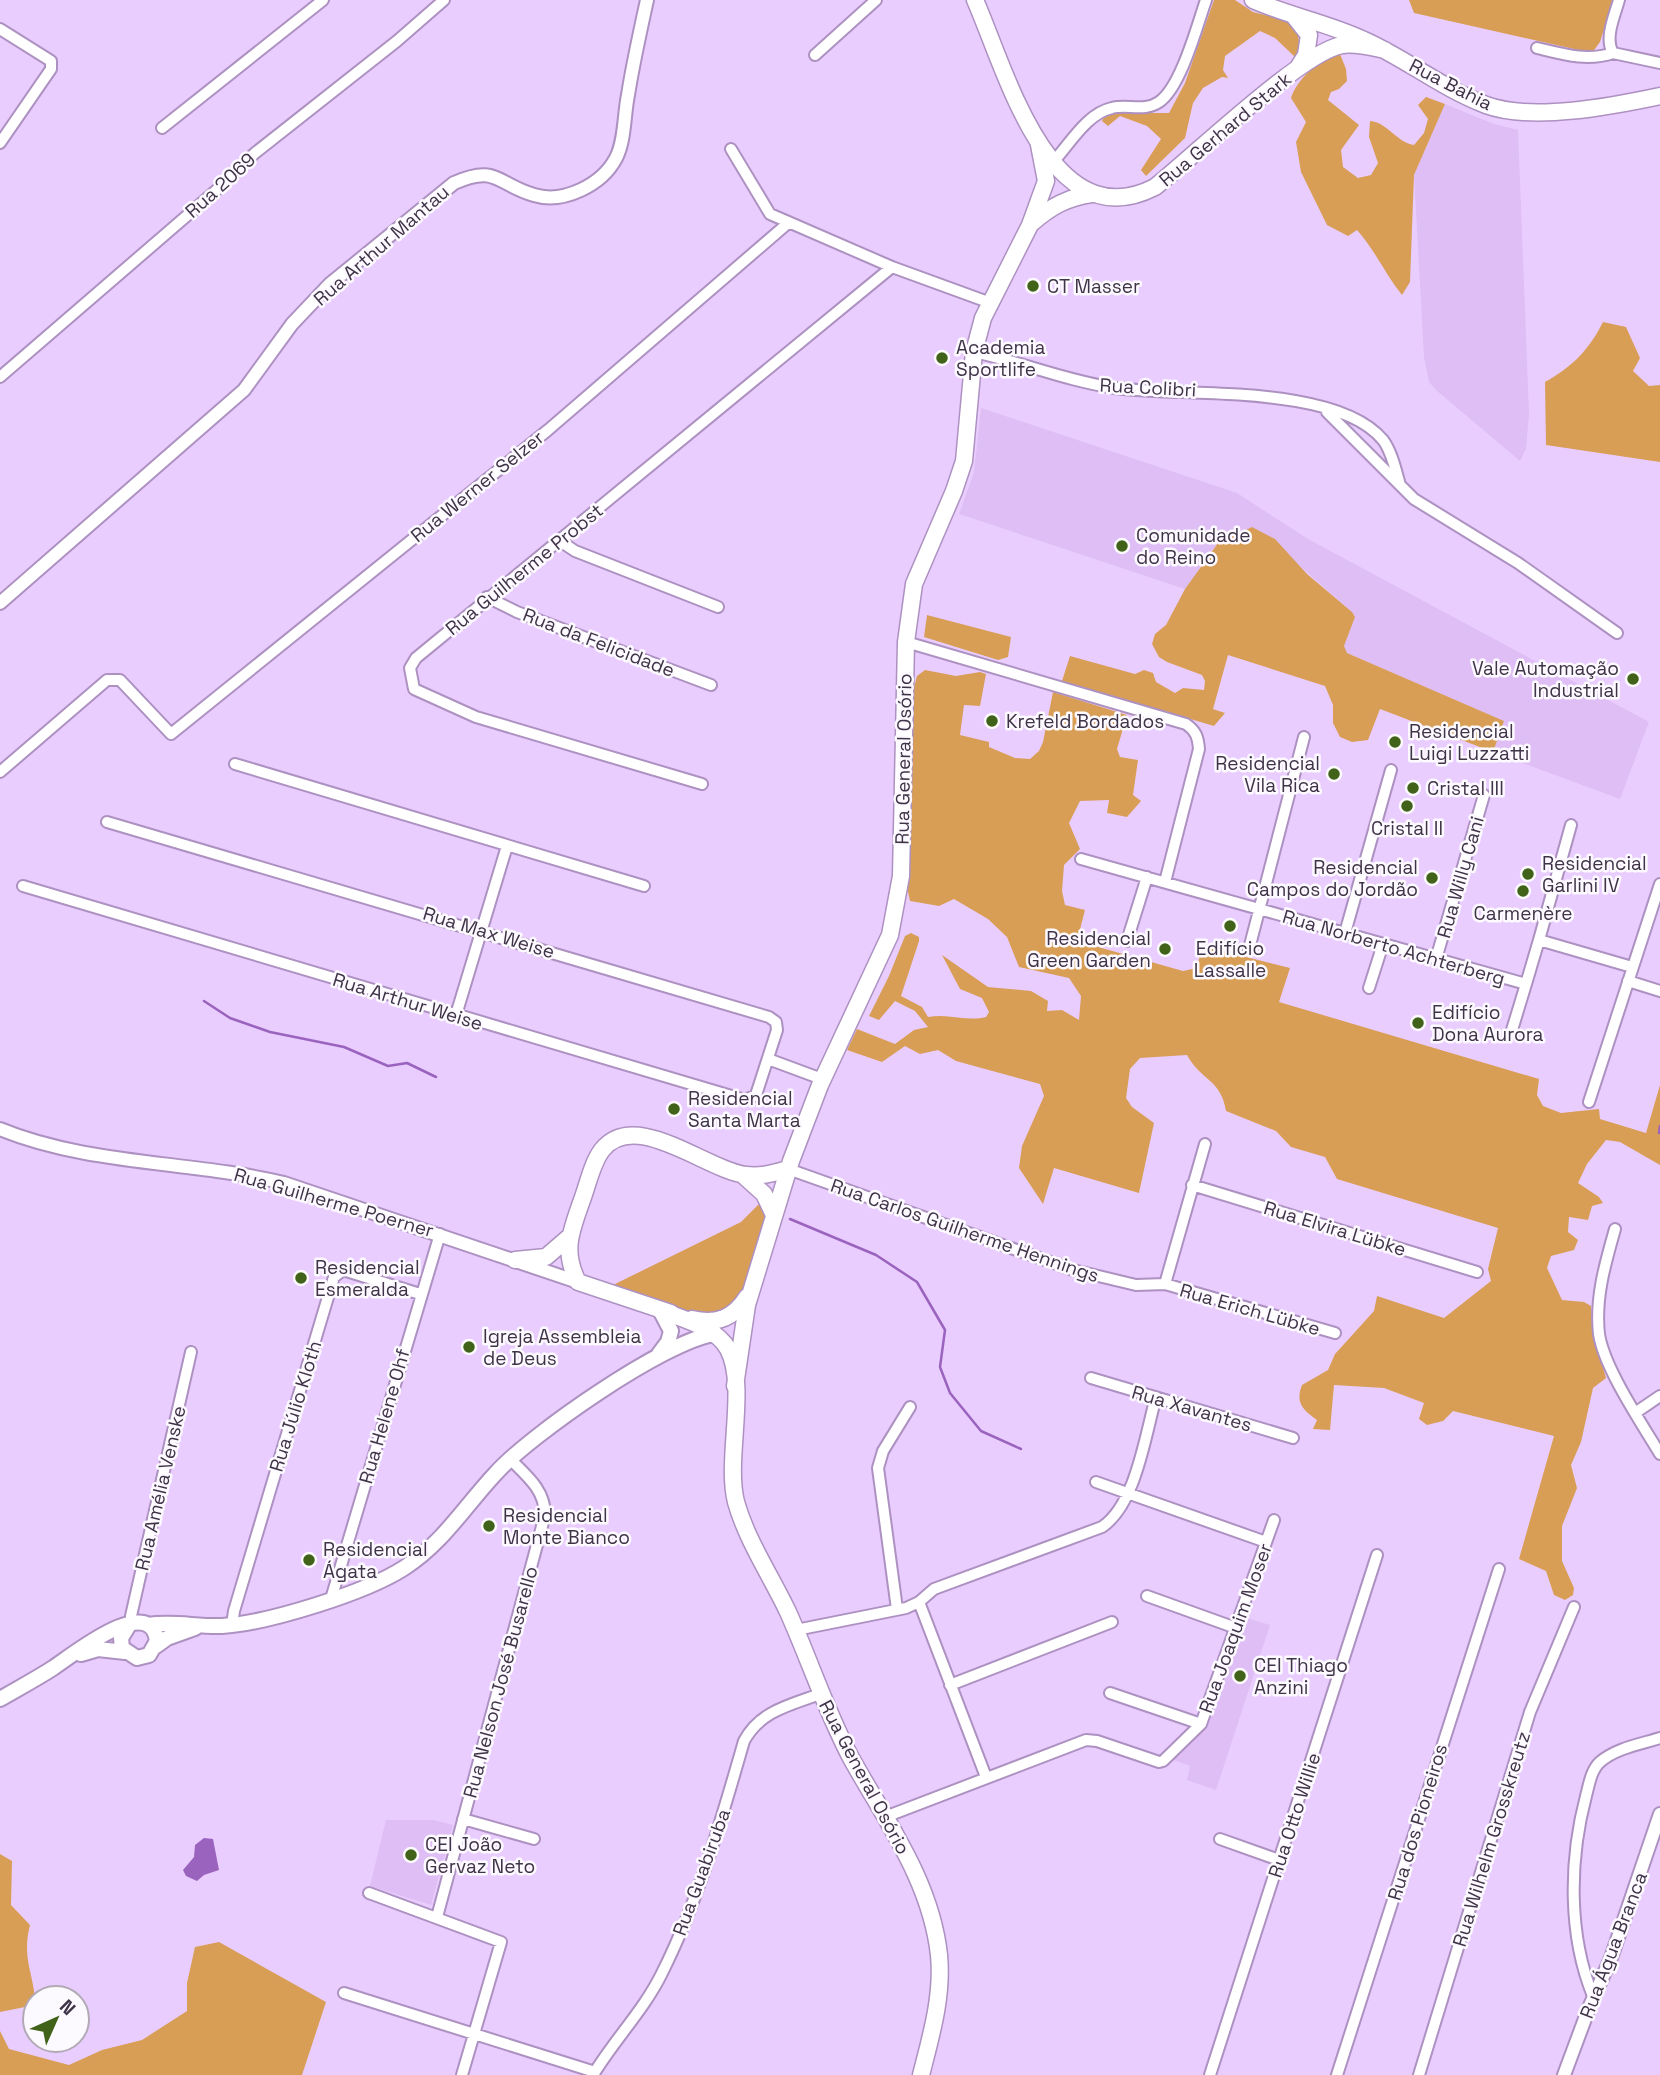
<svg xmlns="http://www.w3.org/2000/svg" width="1660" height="2075" viewBox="0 0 1660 2075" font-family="'Space Grotesk',sans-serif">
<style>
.built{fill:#debef5}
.green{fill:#d89e55}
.water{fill:#9a63bd}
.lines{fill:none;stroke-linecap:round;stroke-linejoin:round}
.stream{stroke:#9a63bd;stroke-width:2.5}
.minor-casing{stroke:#ad91c1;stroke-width:14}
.tertiary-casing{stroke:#ad91c1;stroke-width:16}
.secondary-casing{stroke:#ad91c1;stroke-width:18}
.primary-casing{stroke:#ad91c1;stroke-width:19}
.minor{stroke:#fff;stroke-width:10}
.tertiary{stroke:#fff;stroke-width:12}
.secondary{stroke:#fff;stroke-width:14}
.primary{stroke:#fff;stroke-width:16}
.poi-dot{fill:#416319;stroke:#fdfaff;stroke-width:2.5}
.labels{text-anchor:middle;stroke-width:5;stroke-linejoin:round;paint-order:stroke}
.street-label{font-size:19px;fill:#3f3347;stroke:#fdfaff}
.poi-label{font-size:19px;fill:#3f3347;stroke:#fdfaff;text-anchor:start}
</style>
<rect width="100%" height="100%" fill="#eacdff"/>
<path class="built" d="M1445 104 1494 124 1518 130 1529 414 1526 449 1520 461 1436 390 1429 382 1424 357 1414 175Z
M981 408 1237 493 1308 539 1649 722 1620 799 1493 752 1504 721 1347 653 1344 646 1355 617 1352 612 1292 559 1218 542 1185 589 959 514 974 472Z
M1247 1618 1270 1625 1216 1790 1187 1780 1190 1766 1174 1760 1207 1726Z
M386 1820H434L453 1825 431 1905 370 1886Z"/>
<path class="green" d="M1214 0H1235L1253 12 1285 20 1298 32 1300 54 1295 57 1275 38 1260 31 1225 56 1223 70 1228 78 1222 77 1203 88 1193 103 1185 138 1146 176 1141 170 1161 139 1147 126 1120 116 1108 126 1102 121 1106 113H1169L1185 83Z
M1409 0H1613L1600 42 1592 53 1414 13Z
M1340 54 1346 69 1347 81 1339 89 1331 92 1328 100 1359 125 1341 150 1343 167 1358 178 1371 175 1378 163 1369 137 1370 121C1387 122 1396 142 1414 145L1424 133 1428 119 1418 105 1426 97 1445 104 1414 175 1410 282 1402 295C1385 274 1375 250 1357 230L1348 236 1327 225 1301 172 1296 142 1306 122 1291 98C1297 79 1320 58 1340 54Z
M1603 322 1626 327 1640 358 1633 371 1649 386 1660 385V462L1546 445 1545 382C1572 367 1589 350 1603 322Z
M1252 527 1275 539 1307 574 1352 612 1355 617 1344 646 1347 653 1504 721 1493 752 1380 709 1368 740 1352 742 1340 737 1333 723V705L1325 686 1228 655 1213 709 1225 713 1214 726 1062 681 1070 656 1135 674 1144 670 1153 673 1156 682 1175 693 1183 688 1204 690 1205 681 1202 675 1167 662 1159 657 1152 644 1155 634 1166 625 1185 589 1218 543Z
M927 615 1011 637 1008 657 998 660 924 637Z
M925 670 956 676 980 672 986 674 980 706 964 705 960 735 989 742V747L1015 758 1030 759 1039 751 1043 742 1053 692 1127 715 1117 749 1120 757 1138 760 1133 795 1141 801 1127 817 1107 813 1109 800 1080 801 1069 823 1080 849 1064 865 1062 891 1065 905 1085 910 1077 941 1183 971 1197 968 1202 946 1290 968 1279 1002 1539 1079 1537 1095 1543 1106 1561 1113 1599 1109 1600 1119 1646 1133 1660 1085V1165L1620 1142 1606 1140 1587 1164 1578 1183 1599 1197 1603 1203 1592 1206 1588 1220 1569 1217 1568 1232 1578 1240 1574 1250 1551 1256 1547 1268 1562 1300 1584 1302 1591 1306 1592 1328 1606 1378 1593 1388 1581 1442 1571 1465 1577 1488 1562 1526V1561L1574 1588 1573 1595 1565 1600 1554 1595 1546 1571 1519 1559 1554 1436 1453 1411 1443 1421 1427 1425 1419 1419 1424 1403 1384 1388 1334 1385 1330 1430 1313 1429 1317 1420C1303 1410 1295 1403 1302 1385L1328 1370 1335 1354 1374 1311 1377 1296 1444 1318 1491 1281 1488 1269 1498 1228 1337 1179 1325 1157 1291 1147 1276 1131 1226 1111C1221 1079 1201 1081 1187 1055L1140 1058 1130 1069 1126 1098 1132 1107 1154 1123 1139 1193 1054 1168 1043 1204 1019 1168 1022 1146 1044 1096 1040 1084 956 1061 938 1050 920 1054 905 1046 882 1062 847 1050 857 1029 895 1044 914 1030 928 1027 915 1011 895 1001 879 1020 869 1016 889 976 905 936 911 933 919 937V941L901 996 922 1007 928 1017C948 1013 966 1022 986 1017L989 1012 982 998 960 989 942 955 988 987 1031 991 1048 1001 1047 1011 1062 1010 1079 1020 1081 996 1069 978 1019 967 1007 937 988 919 954 899 939 906 910 901 906 883 913 691 917 676Z
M762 1201 766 1215 741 1299 734 1308 706 1318 611 1286 741 1222Z
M0 1854 12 1861 11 1905 30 1925C21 1960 35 1975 35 2005L0 2012Z
M219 1942 326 2002 302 2075H0V2031L9 2049 69 2065 102 2050 142 2040 187 2011V1983L195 1947Z"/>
<path class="water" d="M204 1838 213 1839 219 1870 204 1875 197 1881 186 1876 183 1870 194 1857 195 1845Z"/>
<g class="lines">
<path class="stream" d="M204 1001 230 1018 270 1032 344 1047 388 1066 407 1063 436 1077
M1659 1133 1660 1126
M790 1219 876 1255 917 1282 945 1330 940 1367 950 1393 981 1431 1021 1449"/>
<defs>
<path id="minor" d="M1619 0C1615 15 1604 38 1613 53L1660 63
M0 29 51 61V69L0 143
M1537 48C1562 54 1587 62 1613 53
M815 55 876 0
M162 128 323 0
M731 149 770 214 892 267 988 302
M1053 162C1069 145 1087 113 1112 108 1127 104 1145 112 1159 102 1181 87 1197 26 1206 0
M974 352C1022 362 1066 381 1115 388 1182 397 1336 383 1383 440 1392 452 1396 471 1400 485
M0 377 219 188 255 153 397 41 444 0
M1327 412 1414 499 1518 563 1617 633
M560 541 575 551 718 607
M487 597 517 612 711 685
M906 642 1186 724C1196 731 1198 737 1199 749L1165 882
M235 764 644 886
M0 772 107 680H120L171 734 548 430 787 224
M702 784 476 717 414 689 410 668 416 658 892 267
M1081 859 1526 984 1539 940 1632 967
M23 886 745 1100 756 1095 777 1030 776 1022 769 1017 107 822
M1345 933 1391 770
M1539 940 1571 825
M1127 941 1147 877
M1249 949 1304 737
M1436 959 1484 795
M1628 981 1660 991
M1369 988 1383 944
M456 1015 507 846
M1512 1030 1526 984
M768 1059 822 1079
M1589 1102 1660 884
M788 1169 1073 1270 1136 1285 1165 1284 1335 1333
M1192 1185 1477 1272
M1615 1229C1605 1264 1595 1298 1599 1334 1604 1368 1642 1424 1660 1454
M1165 1284 1205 1144
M1091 1378 1293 1438
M1635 1413 1660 1396
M1096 1482 1266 1542
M1147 1596 1236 1628
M331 1599 440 1234
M919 1602 986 1777
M897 1609 878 1468 883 1451 910 1407
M133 1623 131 1616 191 1352
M232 1625 234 1611 334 1277 343 1270 420 1294
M796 1630 906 1608 919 1602 934 1589 1102 1527C1136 1504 1145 1436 1156 1397
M950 1685 1112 1622
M1110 1693 1201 1724
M885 1817 1086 1740 1097 1741 1159 1762 1163 1761 1201 1724 1274 1520
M463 1819 534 1839
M1220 1839 1279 1860
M369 1893 501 1942 462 2075
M437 1917 545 1515C545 1490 527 1476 510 1459
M344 1993 595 2072
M1593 1996C1568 1935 1569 1860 1586 1796 1589 1785 1591 1770 1600 1762 1616 1748 1641 1744 1660 1738
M593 2075C614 2040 644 2010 662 1973 699 1899 721 1821 744 1741 760 1711 790 1705 820 1694
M1210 2075 1377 1555
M1337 2075 1499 1569
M1419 2075 1530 1712 1574 1607"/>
<path id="tertiary" d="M0 603 244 390 292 324 330 284 454 183C497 164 496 184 534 195 563 204 602 185 616 158 625 141 624 114 628 95 633 63 640 32 647 0
M0 1129C87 1165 191 1161 284 1183L578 1282
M1564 2075 1589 2008 1611 1958 1660 1814"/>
<path id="secondary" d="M659 1354 668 1342 671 1331 660 1310
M148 1625C173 1621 197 1627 222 1626 268 1623 365 1593 404 1568 443 1543 465 1506 496 1473 530 1435 665 1341 714 1334
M156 1646 167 1638 195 1628
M81 1654 98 1649 125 1652
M0 1699C17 1689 36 1679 53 1668 70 1657 151 1591 157 1641L149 1655 137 1658 122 1648 121 1638 129 1625"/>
<path id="primary" d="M975 0C1006 70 1050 241 1155 187 1194 156 1302 52 1342 45 1357 43 1371 47 1385 50
M1253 0C1289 16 1328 23 1364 40 1405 58 1443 89 1486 105 1532 122 1613 106 1660 96
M1294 16 1309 35 1306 55 1299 66
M1032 223C1050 207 1068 197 1092 194
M743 1175 764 1194 774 1215
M515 1260 546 1257 568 1238
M660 1310C682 1319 716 1327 728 1349 748 1387 725 1459 736 1502 747 1541 771 1576 788 1612 810 1661 826 1711 851 1758 886 1821 931 1881 939 1955 943 1996 931 2036 921 2075
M671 1313 578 1282C562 1251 571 1231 582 1200 588 1184 592 1163 602 1150 635 1108 706 1170 746 1175 761 1177 774 1173 788 1169
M692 1319C716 1325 734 1318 747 1297
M735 1386 747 1305 791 1161 820 1085 890 935 901 876 906 642 914 584 954 491 964 461 974 352 983 318 1030 225 1046 181 1039 145"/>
</defs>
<use href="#minor" class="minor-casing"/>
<use href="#tertiary" class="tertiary-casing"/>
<use href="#secondary" class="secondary-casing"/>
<use href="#primary" class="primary-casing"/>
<use href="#minor" class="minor"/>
<use href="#tertiary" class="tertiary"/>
<use href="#secondary" class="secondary"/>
<use href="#primary" class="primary"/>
</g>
<g class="poi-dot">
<circle cx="1033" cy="286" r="7"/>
<circle cx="942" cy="358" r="7"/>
<circle cx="1122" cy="546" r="7"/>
<circle cx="1633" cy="679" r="7"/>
<circle cx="992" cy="721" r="7"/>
<circle cx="1395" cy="742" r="7"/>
<circle cx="1334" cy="774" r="7"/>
<circle cx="1413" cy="788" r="7"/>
<circle cx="1407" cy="806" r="7"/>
<circle cx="1528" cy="874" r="7"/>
<circle cx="1432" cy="878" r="7"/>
<circle cx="1523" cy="891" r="7"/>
<circle cx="1230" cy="926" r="7"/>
<circle cx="1165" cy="949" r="7"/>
<circle cx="1418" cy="1023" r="7"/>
<circle cx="674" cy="1109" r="7"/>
<circle cx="301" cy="1278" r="7"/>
<circle cx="469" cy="1347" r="7"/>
<circle cx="489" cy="1526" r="7"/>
<circle cx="309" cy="1560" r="7"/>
<circle cx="1240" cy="1676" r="7"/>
<circle cx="411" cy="1855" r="7"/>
</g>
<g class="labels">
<g class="street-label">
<text transform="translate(1451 84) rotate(27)" y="7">Rua Bahia</text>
<text transform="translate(1225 129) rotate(-40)" y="7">Rua Gerhard Stark</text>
<text transform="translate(220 185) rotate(-42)" y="7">Rua 2069</text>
<text transform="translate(381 245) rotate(-41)" y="7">Rua Arthur Mantau</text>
<text transform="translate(1148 387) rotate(3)" y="7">Rua Colibri</text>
<text transform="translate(477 486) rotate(-39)" y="7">Rua Werner Selzer</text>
<text transform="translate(524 569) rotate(-39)" y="7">Rua Guilherme Probst</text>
<text transform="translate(599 642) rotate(21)" y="7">Rua da Felicidade</text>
<text transform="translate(903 759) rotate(-89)" y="7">Rua General Osório</text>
<text transform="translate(1460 877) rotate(-74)" y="7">Rua Willy Cani</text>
<text transform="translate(489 932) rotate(17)" y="7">Rua Max Weise</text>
<text transform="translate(1394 947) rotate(16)" y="7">Rua Norberto Achterberg</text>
<text transform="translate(408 1001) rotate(17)" y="7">Rua Arthur Weise</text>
<text transform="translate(334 1202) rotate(16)" y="7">Rua Guilherme Poerner</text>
<text transform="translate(1335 1228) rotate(17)" y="7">Rua Elvira Lübke</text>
<text transform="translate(965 1230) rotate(19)" y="7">Rua Carlos Guilherme Hennings</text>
<text transform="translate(1250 1309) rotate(16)" y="7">Rua Erich Lübke</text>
<text transform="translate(295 1406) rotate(-73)" y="7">Rua Júlio Kloth</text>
<text transform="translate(1192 1408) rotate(16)" y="7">Rua Xavantes</text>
<text transform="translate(384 1416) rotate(-74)" y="7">Rua Helene Ohf</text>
<text transform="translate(160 1488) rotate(-77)" y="7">Rua Amélia Venske</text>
<text transform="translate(1235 1628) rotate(-70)" y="7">Rua Joaquim Moser</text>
<text transform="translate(500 1682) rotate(-75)" y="7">Rua Nelson José Busarello</text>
<text transform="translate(865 1777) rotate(62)" y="7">Rua General Osório</text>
<text transform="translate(1294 1815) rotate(-72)" y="7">Rua Otto Willie</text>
<text transform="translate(1417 1822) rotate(-73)" y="7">Rua dos Pioneiros</text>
<text transform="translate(1491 1839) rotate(-73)" y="7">Rua Wilhelm Grosskreutz</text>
<text transform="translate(701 1872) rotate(-70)" y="7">Rua Guabiruba</text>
<text transform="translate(1613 1945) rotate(-69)" y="7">Rua Água Branca</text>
</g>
<g class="poi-label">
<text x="1047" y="293">CT Masser</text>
<text x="956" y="354">Academia<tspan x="956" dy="22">Sportlife</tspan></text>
<text x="1136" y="542">Comunidade<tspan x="1136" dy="22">do Reino</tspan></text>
<text x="1619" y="675" text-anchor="end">Vale Automação<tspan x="1619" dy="22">Industrial</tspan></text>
<text x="1006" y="728">Krefeld Bordados</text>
<text x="1409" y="738">Residencial<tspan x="1409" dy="22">Luigi Luzzatti</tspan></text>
<text x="1320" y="770" text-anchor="end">Residencial<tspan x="1320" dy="22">Vila Rica</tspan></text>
<text x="1427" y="795">Cristal III</text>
<text x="1407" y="835" text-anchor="middle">Cristal II</text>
<text x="1542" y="870">Residencial<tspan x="1542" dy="22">Garlini IV</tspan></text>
<text x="1418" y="874" text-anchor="end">Residencial<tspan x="1418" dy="22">Campos do Jordão</tspan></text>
<text x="1523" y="920" text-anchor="middle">Carmenère</text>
<text x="1151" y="945" text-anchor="end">Residencial<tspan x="1151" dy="22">Green Garden</tspan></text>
<text x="1230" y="955" text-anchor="middle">Edifício<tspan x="1230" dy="22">Lassalle</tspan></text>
<text x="1432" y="1019">Edifício<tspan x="1432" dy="22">Dona Aurora</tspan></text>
<text x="688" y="1105">Residencial<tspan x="688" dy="22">Santa Marta</tspan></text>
<text x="315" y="1274">Residencial<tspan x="315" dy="22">Esmeralda</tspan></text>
<text x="483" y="1343">Igreja Assembleia<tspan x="483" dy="22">de Deus</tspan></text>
<text x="503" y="1522">Residencial<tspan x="503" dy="22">Monte Bianco</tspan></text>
<text x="323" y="1556">Residencial<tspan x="323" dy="22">Ágata</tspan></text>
<text x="1254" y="1672">CEI Thiago<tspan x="1254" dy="22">Anzini</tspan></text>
<text x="425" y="1851">CEI João<tspan x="425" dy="22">Gervaz Neto</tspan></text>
</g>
</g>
<g transform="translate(56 2019) rotate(45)"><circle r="33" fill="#fdfaff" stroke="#b1aab5" stroke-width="2"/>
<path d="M0-5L12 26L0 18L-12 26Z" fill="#416319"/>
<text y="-10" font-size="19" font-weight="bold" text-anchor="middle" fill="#3f3347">N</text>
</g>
</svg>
